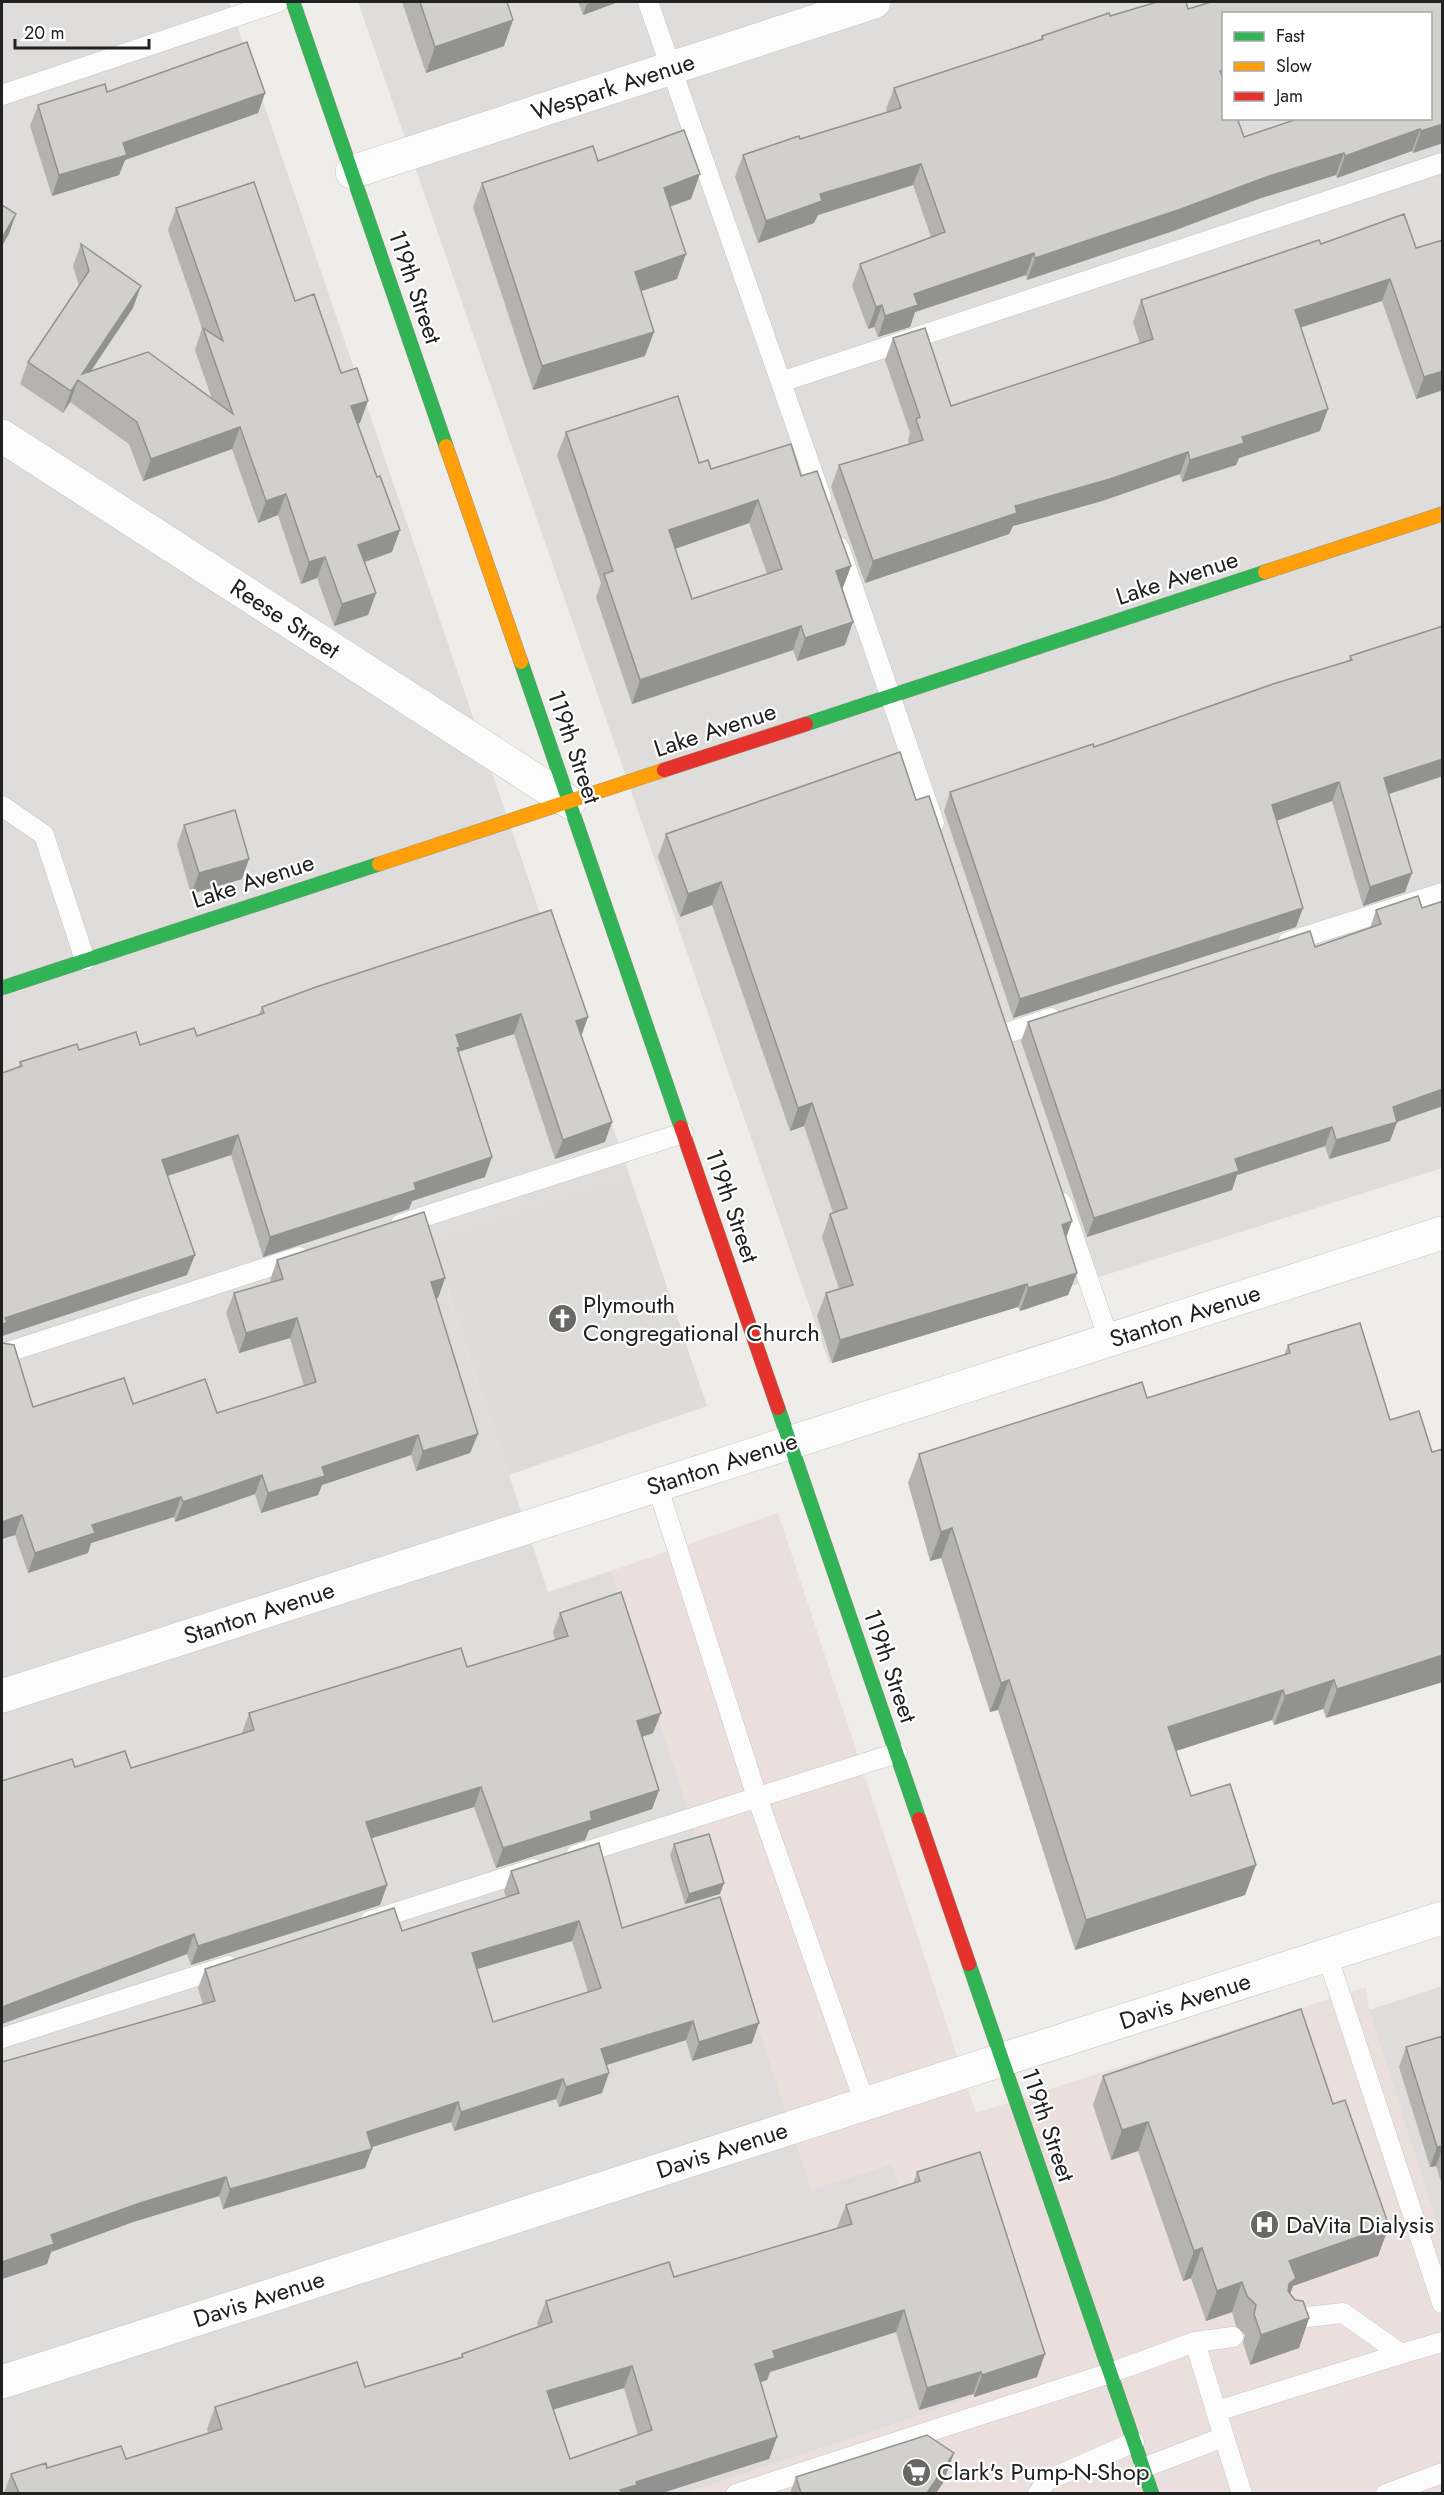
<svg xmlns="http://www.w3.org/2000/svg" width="1444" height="2495" viewBox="0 0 1444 2495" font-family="Jost,sans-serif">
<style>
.residential{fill:#dedddb;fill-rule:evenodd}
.commercial{fill:#ebdfdd}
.religious{fill:#dddcdb}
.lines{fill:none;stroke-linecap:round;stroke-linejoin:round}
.lane-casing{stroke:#c6c5c4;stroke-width:21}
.street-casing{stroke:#c6c5c4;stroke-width:34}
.fast-casing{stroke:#949882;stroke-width:15}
.slow-casing{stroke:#949882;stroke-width:15}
.jam-casing{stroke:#949882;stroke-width:15}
.lane{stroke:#fcfcfc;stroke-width:20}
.street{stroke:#fcfcfc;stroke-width:33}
.fast{stroke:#30b455;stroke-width:14}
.slow{stroke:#ff9f0a;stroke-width:14}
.jam{stroke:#e5322d;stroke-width:14}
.wall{fill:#b4b3b0;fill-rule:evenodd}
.shaded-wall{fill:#929290}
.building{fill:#d1d0cd;stroke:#929290;stroke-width:1.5;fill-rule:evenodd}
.labels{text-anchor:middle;stroke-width:4.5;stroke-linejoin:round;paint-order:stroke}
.street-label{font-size:24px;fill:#212121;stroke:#fff}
.poi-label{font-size:24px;fill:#212121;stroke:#fff;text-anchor:start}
</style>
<rect width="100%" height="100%" fill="#eeedea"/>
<path class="residential" d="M2 2H229L629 1174 431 1241 548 1592 611 1571 811 2189 892 2164 973 2398 686 2493 2 2494Z
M358 2H1442V1168L829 1363ZM1224 14H1430V118H1224Z
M1442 1986V2240L1369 2010Z"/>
<path class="commercial" d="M778 1513 976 2113 1366 1987 1369 2010 1442 2240V2493H686L973 2397 892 2164 811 2190 611 1571Z"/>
<path class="religious" d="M629 1174 707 1406 509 1475 431 1240Z"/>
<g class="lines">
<defs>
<path id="lane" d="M648 2 821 497
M2 95 278 2
M781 382 1442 163
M839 547 934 823
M2 806 44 835 85 960
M1288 942 1442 893
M1004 1034 1051 1018
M1062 1203 1109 1340
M401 1224 683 1133
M2 1354 299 1257
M657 1485 757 1797 865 2104
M576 1855 897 1753
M370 1921 533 1869
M1327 1955 1442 2303
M2 2038 228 1966
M1289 2319 1343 2313 1401 2354 1442 2342
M1217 2411 1401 2354
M1224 2437 1242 2494
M1143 2468 1224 2437 1195 2342
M736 2494 1110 2373 1195 2342 1233 2337
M1038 2494 1046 2481 1134 2442
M1386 2494 1442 2473"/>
<path id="street" d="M352 172 874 2
M2 436 569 802
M2 1696 1442 1233
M2 2382 1442 1918"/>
<path id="fast" d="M293 2 446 446
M521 662 681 1127
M806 724 1265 572
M2 988 379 864
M778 1408 919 1819
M969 1964 1152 2494"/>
<path id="slow" d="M446 446 521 662
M1265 572 1442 514
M379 864 664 770"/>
<path id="jam" d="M664 770 806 724
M681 1127 778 1408
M919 1819 969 1964"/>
</defs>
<use href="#lane" class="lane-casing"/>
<use href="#street" class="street-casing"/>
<use href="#fast" class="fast-casing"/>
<use href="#slow" class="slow-casing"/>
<use href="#jam" class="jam-casing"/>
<use href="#lane" class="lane"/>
<use href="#street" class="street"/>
<use href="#fast" class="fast"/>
<use href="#slow" class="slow"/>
<use href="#jam" class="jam"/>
</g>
<path class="wall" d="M402 2H507L504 46 426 73Z
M578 2H618L583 15Z
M1443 2V143L1413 153 1412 151 1337 178 1336 175 1261 198 1173 231 1027 280 1026 275 915 312 910 327 878 337 874 327 868 329 852 286 860 264 931 237 913 185 818 215 814 223 758 243 735 177 743 155 800 139 887 113 886 109 894 88 1040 40 1042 36 1110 16 1188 9ZM1224 14H1431V118L1244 137 1224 118Z
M107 92 265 93 258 113 125 160 119 175 52 196 30 126 38 105Z
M598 161 691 199 670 206 677 279 641 291 645 356 533 390 473 207 482 183Z
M176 208 295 301 341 373 360 423H358L392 552 365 562 376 593 368 615 334 626 317 578 301 584 278 515 258 523 232 449 143 481 129 444 70 402 63 413 20 384 28 362 79 286 73 266 81 244 133 308 90 371 212 399 195 350 202 328 168 230Z
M1321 244 1416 248 1443 390 1416 399 1382 301 1300 327 1320 431 1239 458 1236 465 1182 482 1180 474 1102 501 1013 526 1009 534 865 583 831 487 839 465 909 444 908 440 910 433 885 360 893 338 951 406 1140 344 1133 322 1141 300Z
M566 432 699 463 711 469 801 476 851 566 842 589 845 645 797 661 793 650 632 704 596 597 601 583 557 455ZM749 523 767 574 692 599 675 549Z
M1443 626V776L1388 794 1405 892 1363 906 1332 801 1276 820 1296 927 1013 1018 944 811 950 792 1094 747 1349 661 1350 656Z
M900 752 1066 1238 1077 1273 1068 1295 1020 1311 1018 1307 832 1363 817 1316 826 1293 839 1289 822 1237 830 1214 833 1213 804 1126 790 1131 712 905 680 917 658 857 666 834Z
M184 825 242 879 191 894 177 845Z
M1422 908 1397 1122 1390 1141 1329 1159 1325 1146 1237 1175 1232 1190 1087 1237 1021 1041 1028 1022 1315 947 1370 928 1376 910Z
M551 910 581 1036 605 1142 555 1159 514 1034 458 1052 485 1177 412 1201 409 1209 263 1257 231 1155 167 1176 187 1275 2 1336V1337V1073L18 1068 20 1062 79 1050 140 1045 197 1036 259 1014 262 1007Z
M277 1260 445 1278 438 1298H436L478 1434 470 1453 416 1471 411 1455 322 1485 318 1495 261 1513 255 1494 175 1522 174 1517 91 1543 88 1553 28 1573 15 1535 2 1539V1343L33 1407 133 1404 217 1413 304 1386 290 1338 239 1353 226 1313 234 1293 271 1282 270 1280Z
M1288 1345 1390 1420 1432 1452 1326 1718 1323 1709 1274 1725 1272 1720 1176 1751 1191 1796 1256 1865 1245 1895 1075 1950 998 1710 990 1712 941 1558 930 1561 908 1483 919 1454 1147 1398 1284 1355Z
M560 1613 653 1733 642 1737 659 1790 652 1809 589 1830 585 1840 496 1868 474 1807 372 1838 387 1885 380 1905 191 1965 187 1954 2 2024V1781L75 1767 131 1768 242 1734V1733L249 1713 467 1667 555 1640 553 1632Z
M674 1844 720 1894 685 1904 670 1855Z
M511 1871 622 1928 752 2043 692 2061 686 2040 606 2065 602 2093 559 2107 556 2099 454 2131 451 2122 372 2147 365 2168 223 2209 219 2196 133 2222 51 2252 47 2264 2 2279 203 2005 198 1988 205 1969 402 1931 506 1897 504 1891ZM572 1941 588 1992 493 2022 477 1969Z
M1443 2036V2188L1436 2166 1430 2167 1399 2067 1406 2047Z
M1103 2076 1333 2104 1389 2226 1378 2256 1293 2286 1290 2294 1309 2318 1299 2348 1250 2365 1243 2343 1245 2335 1236 2326 1232 2312 1206 2321 1191 2278 1183 2281 1138 2151 1111 2160 1093 2105Z
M917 2172 1037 2377 974 2397 973 2394 919 2410 896 2332 770 2372 767 2380 760 2382 777 2437 769 2459 662 2493H4L11 2474 47 2468 126 2459 208 2433 207 2429 215 2407 365 2387 461 2357 462 2354 538 2327 537 2323 546 2301 674 2277 838 2229 837 2227 846 2205 913 2184ZM624 2388 638 2435 570 2459 553 2409Z
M796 2477 943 2483 936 2493H790Z"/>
<path class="shaded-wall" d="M594 2H618L583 15 587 4Z
M513 20 504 46 426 73 435 47Z
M1224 70V89L1220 71Z
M265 93 258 113 125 160 119 175 52 196 59 175 123 143Z
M1443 124V143L1413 153 1421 131Z
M1420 129 1412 151 1337 178 1345 156Z
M1344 153 1336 175 1261 198 1173 231 1027 280 1035 258 1269 176Z
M921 164 913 185 818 215 814 223 758 243 766 221 820 194Z
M700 174 691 199 655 212 664 188Z
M16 214 9 234 2 246V238Z
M1034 253 1026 275 915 312 910 327 878 337 885 316 914 294Z
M686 254 677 279 627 296 635 272Z
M1390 279 1382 301 1287 332 1295 310Z
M141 286 133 308 83 383 82 374Z
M882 305 874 327 868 329 876 307Z
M654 332 645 356 533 390 542 366Z
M1443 371V390L1416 399 1424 377Z
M78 380 70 402 63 413 71 391Z
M368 401 360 423 344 428 351 406Z
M1328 409 1320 431 1239 458 1236 465 1182 482 1190 460 1242 437Z
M240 427 232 449 143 481 151 459Z
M1188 452 1180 474 1102 501 1013 526 1009 534 865 583 873 561 1015 506Z
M286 494 278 515 258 523 266 501Z
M758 500 749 523 660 554 669 530Z
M400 530 392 552 350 567 358 545Z
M325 557 317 578 301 584 309 562Z
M851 566 842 590 836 571Z
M376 593 368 615 334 626 342 604Z
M853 622 845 645 797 661 805 638Z
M801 626 793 650 632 704 640 680Z
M1443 754V776L1377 798 1384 778Z
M1339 782 1332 801 1265 825 1272 805Z
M249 859 242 879 191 894 199 873Z
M1412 873 1405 892 1363 906 1370 887Z
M721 882 712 905 680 917 688 894Z
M1303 908 1296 927 1013 1018 1020 999Z
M521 1014 514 1034 458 1052 450 1068 456 1035Z
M588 1017 581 1037 576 1021Z
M1443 1089V1106L1397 1122 1390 1141 1329 1159 1336 1140 1393 1107Z
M812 1103 804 1126 790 1131 798 1108Z
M612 1122 605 1142 555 1159 563 1140Z
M1332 1127 1325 1146 1237 1175 1232 1190 1087 1237 1094 1218 1235 1159Z
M238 1135 231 1155 155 1180 162 1160Z
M492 1157 485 1177 412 1201 409 1209 263 1257 270 1237 414 1183Z
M1072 1221 1064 1244 1062 1225Z
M195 1255 187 1275 2 1336V1337V1325L5 1318Z
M1077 1273 1068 1295 1020 1311 1028 1288Z
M445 1278 438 1298 424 1302 431 1282Z
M1027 1284 1018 1307 832 1363 840 1340Z
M297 1318 290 1338 239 1353 246 1333Z
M478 1434 470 1453 416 1471 423 1451Z
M418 1435 411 1455 322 1485 318 1495 261 1513 268 1493 322 1467Z
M262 1475 255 1494 175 1522 183 1502Z
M181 1497 174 1517 91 1543 88 1553 28 1573 35 1553 92 1525Z
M22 1515 15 1535 2 1539V1522Z
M952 1528 941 1558 930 1561 941 1532Z
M1443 1655V1682L1326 1718 1337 1689Z
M1009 1680 998 1710 990 1712 1001 1683Z
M1334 1680 1323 1709 1274 1725 1285 1696Z
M1283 1690 1272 1720 1157 1757 1168 1727Z
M661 1713 653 1733 629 1741 637 1721Z
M481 1787 474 1807 359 1842 366 1822Z
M659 1790 652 1809 589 1830 585 1840 496 1868 503 1848 590 1812Z
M1256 1865 1245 1895 1075 1950 1086 1920Z
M724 1883 720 1894 685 1904 689 1894Z
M387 1885 380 1905 191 1965 198 1946Z
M579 1921 572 1941 464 1973 472 1953Z
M194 1934 187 1954 2 2024V2007Z
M693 2021 686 2040 594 2069 601 2049Z
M759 2023 752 2043 692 2061 699 2042Z
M609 2073 602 2093 559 2107 566 2087Z
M563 2079 556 2099 454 2131 461 2112Z
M458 2102 451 2122 360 2151 367 2132Z
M1148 2122 1138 2151 1111 2160 1122 2130Z
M1443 2146 1436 2166 1430 2167 1437 2147Z
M372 2149 365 2168 223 2209 230 2189Z
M226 2177 219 2196 133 2222 51 2252 47 2264 2 2279V2262L51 2235 140 2203Z
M1389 2226 1378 2256 1293 2286 1285 2308 1289 2261Z
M1202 2248 1191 2278 1183 2281 1194 2251Z
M1242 2282 1232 2312 1206 2321 1217 2291Z
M904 2310 896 2332 770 2372 767 2380 747 2386 755 2364 773 2351Z
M1309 2318 1299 2348 1250 2365 1261 2335Z
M1045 2354 1037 2377 974 2397 982 2375Z
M632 2366 624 2388 539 2414 547 2391Z
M981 2372 973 2394 919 2410 927 2388Z
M777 2437 769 2459 662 2493H619L620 2490 636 2482Z
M954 2453 943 2483 936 2493H927Z"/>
<path class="building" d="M420 2H507L513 20 435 47Z
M1157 2H1186L1188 9 1211 2H1443V124L1421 131 1420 129 1345 156 1344 153 1269 176 1181 209 1035 258 1034 253 914 294 918 305 885 316 882 305 876 307 860 264 945 232 921 164 820 194 822 201 766 221 743 155 799 136 800 139 901 108 894 88 1043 39 1042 36 1109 13 1110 16ZM1224 14H1431V118H1300L1244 137 1237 118H1224V81L1220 71 1224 70Z
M247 42 265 93 123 143 127 155 59 175 38 105 105 84 107 92Z
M684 130 700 174 664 188 686 254 635 272 654 332 542 366 482 183 593 146 598 161Z
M254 182 295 301 314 294 341 373 357 368 368 401 351 406 377 477 380 476 400 530 358 545 376 593 342 604 325 557 309 562 286 494 266 501 240 427 151 459 137 422 78 380 71 391 28 362 89 271 81 244 141 286 82 374 148 352 233 414 203 328 223 341 176 208Z
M2 205 16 214 2 238Z
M1404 214 1416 248 1443 240V371L1424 377 1390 279 1295 310 1328 409 1242 437 1244 443 1190 460 1188 452 1110 479 1015 506 1017 513 873 561 839 465 923 440 916 419 920 417 893 338 925 328 951 406 1153 339 1141 300 1319 240 1321 244Z
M678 396 699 463 708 460 711 469 791 444 801 476 817 471 851 566 836 571 853 622 805 638 801 626 640 680 604 574 613 571 566 432ZM758 500 782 569 692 599 669 530Z
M1443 626V759L1384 778 1412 873 1370 887 1339 782 1272 805 1303 908 1020 999 950 792 1093 744 1094 747 1273 684 1352 660 1350 656Z
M900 752 916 800 929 796 1072 1221 1062 1225 1077 1273 1028 1288 1027 1284 840 1340 826 1293 853 1285 830 1214 847 1208 812 1103 798 1108 721 882 688 894 666 834Z
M235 810 249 859 199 873 184 825Z
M1418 896 1422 908 1443 901V1089L1393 1107 1397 1122 1336 1140 1332 1127 1235 1159 1239 1171 1094 1218 1028 1022 1310 931 1315 947 1381 924 1376 910Z
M551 910 588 1017 576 1021 612 1122 563 1140 521 1014 456 1035 460 1047 457 1048 492 1157 414 1183 416 1190 270 1237 238 1135 162 1160 195 1255 5 1318 7 1322 2 1325V1073L22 1066 20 1062 77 1044 79 1050 136 1032 140 1045 194 1028 197 1036 264 1013 262 1007 316 987Z
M424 1212 445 1278 431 1282 478 1434 423 1451 418 1435 322 1467 325 1476 268 1493 262 1475 183 1502 181 1497 92 1525 95 1533 35 1553 22 1515 2 1522V1343L14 1345 33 1407 124 1378 133 1404 205 1379 217 1413 316 1382 297 1318 246 1333 234 1293 283 1279 277 1260Z
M1360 1323 1390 1420 1419 1411 1432 1452 1443 1449V1655L1337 1689 1334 1680 1285 1696 1283 1690 1168 1727 1191 1796 1230 1784 1256 1865 1086 1920 1009 1680 1001 1683 952 1528 941 1532 919 1454 1142 1382 1147 1398 1290 1353 1288 1345Z
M621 1592 661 1713 637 1721 659 1790 590 1812 592 1820 503 1848 481 1787 366 1822 387 1885 198 1946 194 1934 2 2007V1781L72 1759 75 1767 125 1751 131 1768 254 1730 249 1713 461 1648 467 1667 568 1636 560 1613Z
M709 1834 724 1883 689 1894 674 1844Z
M599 1843 622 1928 720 1897 759 2023 699 2042 693 2021 601 2049 609 2073 566 2087 563 2079 461 2112 458 2102 367 2132 372 2149 230 2189 226 2177 140 2203 51 2235 54 2244 2 2262V2062L215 2001 205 1969 394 1908 402 1931 519 1893 511 1871ZM579 1921 601 1988 493 2022 472 1953Z
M1301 2009 1333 2104 1345 2100 1389 2226 1289 2261 1296 2278 1289 2284 1288 2291 1295 2300 1303 2301 1309 2318 1261 2335 1254 2314 1256 2305 1247 2296 1242 2282 1217 2291 1202 2248 1194 2251 1148 2122 1122 2130 1103 2076Z
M1443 2036V2146L1437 2147 1406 2047Z
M980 2152 1045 2354 982 2375 981 2372 927 2388 904 2310 773 2351 775 2358 755 2364 777 2437 636 2482 637 2485 620 2490 622 2493H19L11 2474 46 2463 47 2468 121 2446 126 2459 222 2429 215 2407 357 2362 365 2387 463 2357 462 2354 552 2322 546 2301 669 2262 674 2277 852 2224 846 2205 920 2181 917 2172ZM632 2366 652 2430 570 2459 547 2391Z
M927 2435 954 2453 927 2493H801L796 2477Z"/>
<defs>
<symbol id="church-disc" viewBox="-11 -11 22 22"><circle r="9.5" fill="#696867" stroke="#fff"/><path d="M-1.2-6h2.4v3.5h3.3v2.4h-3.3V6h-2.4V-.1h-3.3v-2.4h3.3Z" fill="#fff"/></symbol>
<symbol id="hospital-disc" viewBox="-11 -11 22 22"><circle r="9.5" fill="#696867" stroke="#fff"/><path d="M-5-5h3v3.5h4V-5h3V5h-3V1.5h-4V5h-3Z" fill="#fff"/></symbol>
<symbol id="supermarket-disc" viewBox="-11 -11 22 22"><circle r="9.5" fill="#696867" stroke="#fff"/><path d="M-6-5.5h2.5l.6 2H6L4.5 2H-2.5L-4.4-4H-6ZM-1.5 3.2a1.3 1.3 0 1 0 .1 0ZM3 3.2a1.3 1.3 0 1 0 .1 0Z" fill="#fff"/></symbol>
</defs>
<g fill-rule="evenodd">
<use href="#church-disc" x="546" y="1302" width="33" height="33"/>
<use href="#hospital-disc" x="1248" y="2208" width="33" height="33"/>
<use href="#supermarket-disc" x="900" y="2456" width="33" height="33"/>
</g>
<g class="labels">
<g class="street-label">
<text transform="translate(613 87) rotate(-18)" y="8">Wespark Avenue</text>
<text transform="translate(415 287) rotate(71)" y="8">119th Street</text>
<text transform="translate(1177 578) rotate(-18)" y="8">Lake Avenue</text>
<text transform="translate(285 619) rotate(33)" y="8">Reese Street</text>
<text transform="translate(715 730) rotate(-18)" y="8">Lake Avenue</text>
<text transform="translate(574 747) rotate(71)" y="8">119th Street</text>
<text transform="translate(253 881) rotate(-18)" y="8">Lake Avenue</text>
<text transform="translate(732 1206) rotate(71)" y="8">119th Street</text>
<text transform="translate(1185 1316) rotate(-18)" y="8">Stanton Avenue</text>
<text transform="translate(722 1464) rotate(-18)" y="8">Stanton Avenue</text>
<text transform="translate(259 1613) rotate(-18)" y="8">Stanton Avenue</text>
<text transform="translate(890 1666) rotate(71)" y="8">119th Street</text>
<text transform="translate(1185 2001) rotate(-18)" y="8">Davis Avenue</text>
<text transform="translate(1048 2125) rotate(71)" y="8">119th Street</text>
<text transform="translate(722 2150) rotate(-18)" y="8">Davis Avenue</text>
<text transform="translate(259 2299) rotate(-18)" y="8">Davis Avenue</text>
</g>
<g class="poi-label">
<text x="583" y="1313">Plymouth<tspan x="583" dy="28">Congregational Church</tspan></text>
<text x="1286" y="2233">DaVita Dialysis</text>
<text x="937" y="2480">Clark's Pump-N-Shop</text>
</g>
</g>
<rect width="1444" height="2495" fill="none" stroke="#212121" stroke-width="6"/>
<rect x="1222" y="12" width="210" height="108" fill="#ffffff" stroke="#a6a6a6" stroke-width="1.5"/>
<rect x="1234" y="32" width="30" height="9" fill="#30b455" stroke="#a6a6a6" stroke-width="1.5"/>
<text x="1276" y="42" font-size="18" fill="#212121">Fast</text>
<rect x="1234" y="62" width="30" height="9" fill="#ff9f0a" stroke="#a6a6a6" stroke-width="1.5"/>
<text x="1276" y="72" font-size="18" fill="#212121">Slow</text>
<rect x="1234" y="92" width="30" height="9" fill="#e5322d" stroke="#a6a6a6" stroke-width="1.5"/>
<text x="1276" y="102" font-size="18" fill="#212121">Jam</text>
<path d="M15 39v9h134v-9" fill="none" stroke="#212121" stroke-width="3"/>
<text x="24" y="39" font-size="18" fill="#212121" stroke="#ffffff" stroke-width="4.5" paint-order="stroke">20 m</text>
</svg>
